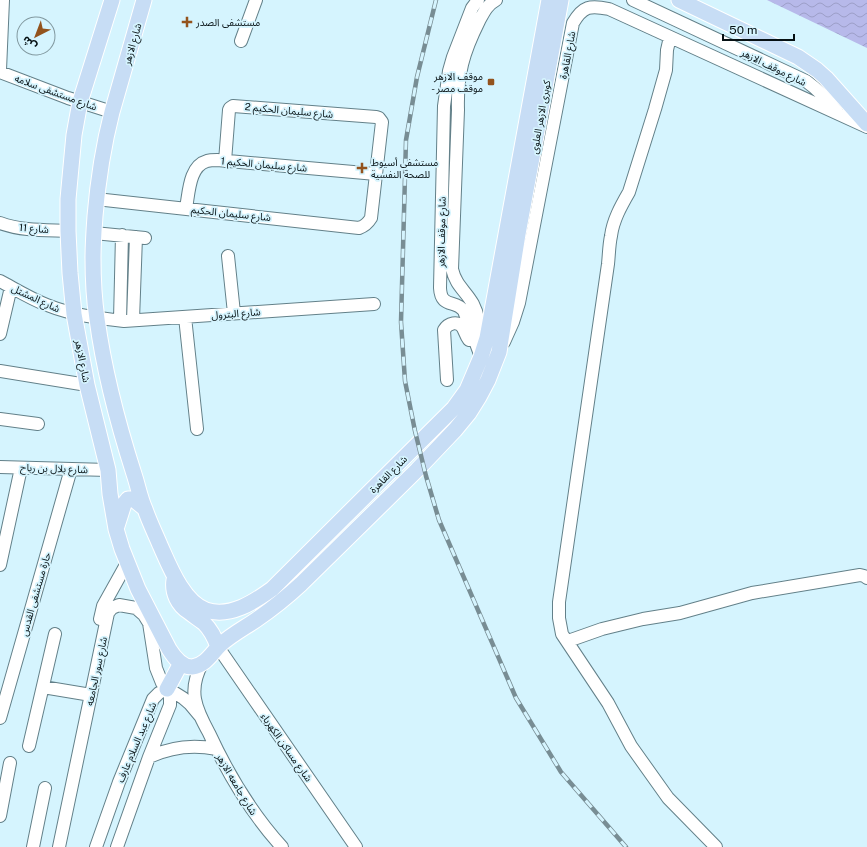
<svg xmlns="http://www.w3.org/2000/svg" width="867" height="847" viewBox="0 0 867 847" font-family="'Public Sans','Noto Sans Arabic',sans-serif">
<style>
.water{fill:url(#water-waves)}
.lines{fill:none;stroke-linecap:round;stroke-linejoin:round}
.minor-casing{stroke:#638089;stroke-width:14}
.major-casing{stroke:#fff;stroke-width:17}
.minor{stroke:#fff;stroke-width:12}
.major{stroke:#c7ddf5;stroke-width:15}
.rail-casing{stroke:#788d94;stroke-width:4.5}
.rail{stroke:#d5f4fe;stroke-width:3;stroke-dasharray:9;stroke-linecap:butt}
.poi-dot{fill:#93531d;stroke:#d5f4fe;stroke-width:1.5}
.labels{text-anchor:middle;stroke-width:3.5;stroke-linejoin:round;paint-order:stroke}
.poi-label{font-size:10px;fill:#061013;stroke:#d5f4fe;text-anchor:start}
.street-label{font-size:10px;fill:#061013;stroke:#d5f4fe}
</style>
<defs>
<pattern id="water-waves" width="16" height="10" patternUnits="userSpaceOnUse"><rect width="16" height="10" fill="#b7b9ea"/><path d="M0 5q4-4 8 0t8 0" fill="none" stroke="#9c9ec8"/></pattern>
</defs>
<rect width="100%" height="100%" fill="#d5f4fe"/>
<path class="water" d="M767 0H867V48Z"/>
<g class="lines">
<defs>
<path id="minor" d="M478 0 472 8 453 57 449 71 444 106 440 288C441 309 456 299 464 311L481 357
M633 0 806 81C820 91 828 100 838 113
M670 37 667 50 666 70 655 109 629 192C621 206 613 220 611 236 609 245 609 255 608 264L559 602V618L562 634 608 703 631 746 668 798 716 847
M241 41 256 0
M0 70 3 0
M0 72 68 98 112 112
M96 199 359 228C365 226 368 223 371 218L382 122 379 118 376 117 233 106 230 108 229 110 225 161
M186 208C189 193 189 166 207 161 210 160 214 160 217 160L376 174
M0 223C22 231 45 230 68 231
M94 233 145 238
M228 256 234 313
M0 281C15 289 31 299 47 305 72 315 97 318 124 321L374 304
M185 317 197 429
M120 320 122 235
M133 320 136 237
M0 334 11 287
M504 342 513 322 519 303 573 23C583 6 590 5 609 9L867 127
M480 344C479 330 480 317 473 304 465 290 456 286 452 269L458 110C457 74 463 53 479 21 484 12 487 5 496 0
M0 371 87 385
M447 380 444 330C448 323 458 320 463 328 465 332 466 336 469 340
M0 419 38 424
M0 467 108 470
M0 565 21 468
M100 619 103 606 127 563
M568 641 602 629 643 619 680 613 752 593 860 575 864 576 867 578
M218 647 356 847
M202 664C196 675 193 687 195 699 197 711 203 722 209 733 228 774 251 813 282 847
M43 687 85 694
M0 718 71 469
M29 746 55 634
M149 757C171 747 192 744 216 749
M0 816 10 763
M33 847 45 788
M59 847 108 613 112 608 119 605 136 608 144 615 149 623 156 668 162 683 167 689 175 693 183 698 190 704 200 716
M96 847 119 782 153 699 159 693 167 689 170 695V705L149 757 117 847"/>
<path id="major" d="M112 0 80 102 74 135 68 199V231L70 273 74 314 87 385 108 470 110 494 116 529 122 549 138 589 169 649C174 657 181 667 192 667 205 666 212 653 220 645 231 635 244 628 256 620 272 609 287 597 301 584L417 470 455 430 469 413 479 397 488 380 499 352 518 234 561 0
M144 0 112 112C103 147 98 180 95 216 94 230 93 244 93 258 93 278 94 299 97 319 104 371 118 424 134 474 138 486 140 498 145 509 149 521 155 533 160 545 169 565 183 602 206 610 230 618 254 602 272 589L454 408 467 390 481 357 487 338 549 0
M679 0 798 57 817 70 826 78 867 124
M117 526 124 504 128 499H133L144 508
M174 580C172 593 178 605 189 612 194 616 199 619 204 623 211 630 215 638 218 647
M167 689 181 663"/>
</defs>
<use href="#minor" class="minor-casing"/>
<use href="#major" class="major-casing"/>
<use href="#minor" class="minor"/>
<use href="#major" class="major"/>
<defs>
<path id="rail" d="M436 0 417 77 406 140 401 322 405 381 415 431 426 476 439 520 516 698 561 772 626 847"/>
</defs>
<use href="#rail" class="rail-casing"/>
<use href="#rail" class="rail"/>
</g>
<g class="poi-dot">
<path d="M185 16h4v4h4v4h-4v4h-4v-4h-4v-4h4z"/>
<rect x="487" y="78" width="8" height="8" rx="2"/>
<path d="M360 162h4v4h4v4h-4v4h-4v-4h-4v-4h4z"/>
</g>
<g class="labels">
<g class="poi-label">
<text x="196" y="26">مستشفى الصدر</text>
<text x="483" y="80" text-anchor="end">موقف الازهر<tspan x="483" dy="12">- موقف مصر</tspan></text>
<text x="371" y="166">مستشفى أسيوط<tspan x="371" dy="12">للصحة النفسية</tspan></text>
</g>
<g class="street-label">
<text transform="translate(132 44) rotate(-74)" y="4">شارع الازهر</text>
<text transform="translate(567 55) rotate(-79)" y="4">شارع القاهرة</text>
<text transform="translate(774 67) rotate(26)" y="4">شارع موقف الازهر</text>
<text transform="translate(56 92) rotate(20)" y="4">شارع مستشفى سلامه</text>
<text transform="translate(289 110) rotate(5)" y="4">شارع سليمان الحكيم 2</text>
<text transform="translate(540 117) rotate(-80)" y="4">كوبرى الازهر العلوى</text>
<text transform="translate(264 164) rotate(5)" y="4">شارع سليمان الحكيم 1</text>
<text transform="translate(231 213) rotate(6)" y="4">شارع سليمان الحكيم</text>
<text transform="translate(34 228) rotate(5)" y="4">شارع 11</text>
<text transform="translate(441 232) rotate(-89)" y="4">شارع موقف الازهر</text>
<text transform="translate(36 298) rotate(25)" y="4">شارع المشتل</text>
<text transform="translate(236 313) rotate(-4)" y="4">شارع البترول</text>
<text transform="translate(83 361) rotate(79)" y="4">شارع الازهر</text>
<text transform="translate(54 468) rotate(2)" y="4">شارع بلال بن رباح</text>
<text transform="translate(388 474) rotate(-45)" y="4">شارع القاهرة</text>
<text transform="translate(35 594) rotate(-74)" y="4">حارة مستشفى القدس</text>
<text transform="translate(96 671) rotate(-78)" y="4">شارع سور الجامعه</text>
<text transform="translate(136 742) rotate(-67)" y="4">شارع عبد السلام عارف</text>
<text transform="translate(287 747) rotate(55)" y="4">شارع مساكن الكهرباء</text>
<text transform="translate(237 784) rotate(59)" y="4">شارع جامعه الازهر</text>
</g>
</g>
<g transform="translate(36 36) rotate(222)"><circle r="19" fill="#d5f4fe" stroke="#8299a0"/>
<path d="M0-3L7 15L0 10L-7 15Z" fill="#93531d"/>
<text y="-6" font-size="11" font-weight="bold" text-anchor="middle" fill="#061013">ش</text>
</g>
<path d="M723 34v6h71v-6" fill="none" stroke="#061013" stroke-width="2"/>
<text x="729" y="34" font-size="12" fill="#061013" stroke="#d5f4fe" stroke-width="3" paint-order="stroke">50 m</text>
</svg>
